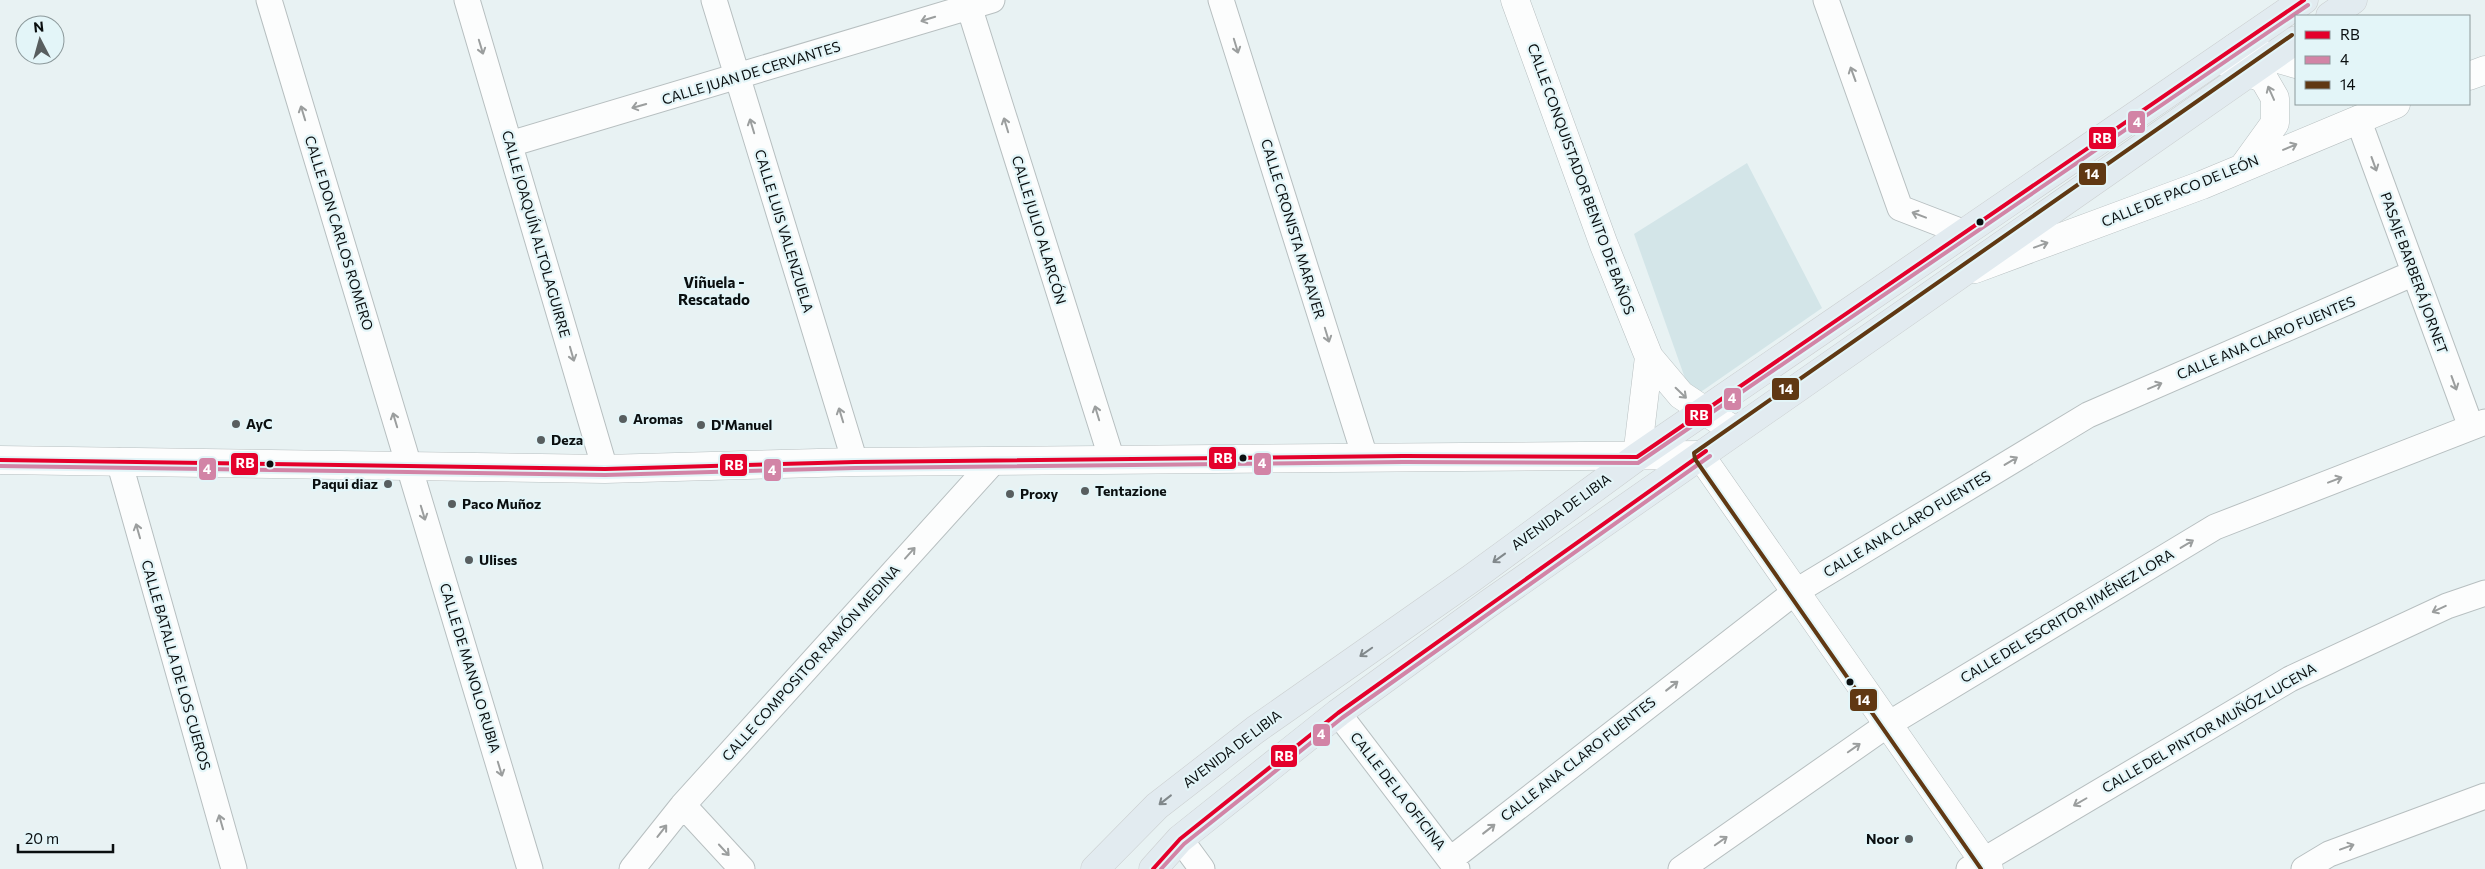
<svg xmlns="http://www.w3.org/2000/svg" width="2485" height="869" viewBox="0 0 2485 869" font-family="Commissioner,sans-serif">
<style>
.built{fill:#d3e5e8}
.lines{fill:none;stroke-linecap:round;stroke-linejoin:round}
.street-casing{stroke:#b7bfc0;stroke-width:27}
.secondary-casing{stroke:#b7bfc0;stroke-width:29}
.primary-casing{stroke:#cbcfd0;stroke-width:29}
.street{stroke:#fcfdfd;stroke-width:25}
.secondary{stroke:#fcfdfd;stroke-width:28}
.primary{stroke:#e2ebf0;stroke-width:28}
.bus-1-casing{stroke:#e3f5f8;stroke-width:8}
.bus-2-casing{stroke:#e3f5f8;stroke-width:8}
.bus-3-casing{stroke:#e3f5f8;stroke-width:8}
.bus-1{stroke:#e4002b;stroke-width:4}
.bus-2{stroke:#d284a6;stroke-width:4}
.bus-3{stroke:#603813;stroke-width:4}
.oneway{stroke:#9b9e9e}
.oneway2{stroke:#81888b}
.bus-dot{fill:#0a0f10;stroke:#e3f5f8;stroke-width:2}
.poi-dot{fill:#585e5f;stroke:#e3f5f8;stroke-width:2}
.labels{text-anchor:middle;stroke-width:4.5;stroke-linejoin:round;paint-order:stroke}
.street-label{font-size:14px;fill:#0a0f10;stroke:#e3f5f8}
.poi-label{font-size:14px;font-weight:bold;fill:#0a0f10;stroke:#e3f5f8;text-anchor:start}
.neighbourhood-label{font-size:15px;font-weight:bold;fill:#0a0f10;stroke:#e3f5f8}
.line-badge{stroke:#e3f5f8;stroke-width:2}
.badge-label{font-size:14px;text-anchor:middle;font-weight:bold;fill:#fff}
</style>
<rect width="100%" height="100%" fill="#e8f2f3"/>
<path class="built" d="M1747 163 1822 308 1692 398 1634 234Z"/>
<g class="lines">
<defs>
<path id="street" d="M269 0 530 869
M467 0 605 469
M714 0 855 462
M967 0 1112 460
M1221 0 1365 457
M1826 0 1900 208 1965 233
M2358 119 2471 427
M510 144 992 0
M119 461 234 869
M1338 713 1457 869
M683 805 742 869
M1180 839 1202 869
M1451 859 1795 592 2088 415 2414 273
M632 869 683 805 994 461
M1681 869 1887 725 2215 527 2485 422
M1969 869 2290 679 2447 606 2485 593
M2304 869 2329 854 2485 796"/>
<path id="secondary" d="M1515 0 1604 245 1649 357 1681 395 1735 431
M2236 47 2296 64
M2229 64 2264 79 2275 98V123L2244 166
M2469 76 2485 70
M1975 269 2202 185 2396 104
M1637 457 1649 357
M0 460 605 469 855 462 1700 455 1989 869"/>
<path id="primary" d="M2330 16 2353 0
M1095 869 1157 806 1255 730 1472 578 1637 457 2304 0
M1153 869 1180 839 1338 713 1488 604 2296 40"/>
</defs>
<use href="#street" class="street-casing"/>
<use href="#secondary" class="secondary-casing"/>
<use href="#primary" class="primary-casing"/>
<use href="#street" class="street"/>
<use href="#secondary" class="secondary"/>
<use href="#primary" class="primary"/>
<defs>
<path id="bus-1" d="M0 460 605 469 855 462 1403 456 1637 457 2304 0
M1153 869 1180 839 1338 713 1706 451"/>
<path id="bus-2" d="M0 466 605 475 855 468 1403 462 1638 463 2308 5
M1161 869 1184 844 1342 718 1710 456"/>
<path id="bus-3" d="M1981 869 1695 459 1694 453 2292 35"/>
</defs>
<use href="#bus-1" class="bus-1-casing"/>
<use href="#bus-2" class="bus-2-casing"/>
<use href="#bus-3" class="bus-3-casing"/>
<use href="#bus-1" class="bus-1"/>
<use href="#bus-2" class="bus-2"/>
<use href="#bus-3" class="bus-3"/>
</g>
<defs><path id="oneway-shaft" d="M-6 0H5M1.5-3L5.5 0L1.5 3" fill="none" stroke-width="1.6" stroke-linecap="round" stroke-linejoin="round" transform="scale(1.25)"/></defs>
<g class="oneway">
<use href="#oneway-shaft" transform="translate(928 19) rotate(163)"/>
<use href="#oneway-shaft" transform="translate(1236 46) rotate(73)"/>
<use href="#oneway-shaft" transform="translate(481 47) rotate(73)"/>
<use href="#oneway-shaft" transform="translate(1853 74) rotate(-110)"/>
<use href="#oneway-shaft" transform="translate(2271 93) rotate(-114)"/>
<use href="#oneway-shaft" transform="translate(639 106) rotate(164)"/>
<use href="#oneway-shaft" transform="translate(303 113) rotate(-107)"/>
<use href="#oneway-shaft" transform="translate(1006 125) rotate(-107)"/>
<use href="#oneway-shaft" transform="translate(752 126) rotate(-107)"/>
<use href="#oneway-shaft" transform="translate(2290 147) rotate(-23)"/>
<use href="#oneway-shaft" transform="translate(2374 164) rotate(70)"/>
<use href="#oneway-shaft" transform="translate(1919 215) rotate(-159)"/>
<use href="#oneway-shaft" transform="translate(2041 245) rotate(-20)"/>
<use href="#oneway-shaft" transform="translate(1327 335) rotate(73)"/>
<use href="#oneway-shaft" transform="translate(572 354) rotate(74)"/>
<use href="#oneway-shaft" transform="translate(2454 383) rotate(70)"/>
<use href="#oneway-shaft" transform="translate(2155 386) rotate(-23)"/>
<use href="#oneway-shaft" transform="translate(1681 393) rotate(44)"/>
<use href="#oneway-shaft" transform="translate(1097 413) rotate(-107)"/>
<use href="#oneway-shaft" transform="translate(841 415) rotate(-107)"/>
<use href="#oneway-shaft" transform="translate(395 420) rotate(-107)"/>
<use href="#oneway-shaft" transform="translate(2011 461) rotate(-31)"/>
<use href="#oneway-shaft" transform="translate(2335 480) rotate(-21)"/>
<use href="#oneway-shaft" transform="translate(423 513) rotate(73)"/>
<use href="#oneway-shaft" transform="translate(138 531) rotate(-106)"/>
<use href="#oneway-shaft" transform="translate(2187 544) rotate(-31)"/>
<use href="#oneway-shaft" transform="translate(910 553) rotate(-48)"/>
<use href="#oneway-shaft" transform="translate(2439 609) rotate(155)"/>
<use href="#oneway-shaft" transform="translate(1672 686) rotate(-38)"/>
<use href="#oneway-shaft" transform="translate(1854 748) rotate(-35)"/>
<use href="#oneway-shaft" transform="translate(500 769) rotate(73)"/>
<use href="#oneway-shaft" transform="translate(2080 802) rotate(150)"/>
<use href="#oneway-shaft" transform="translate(221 822) rotate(-106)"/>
<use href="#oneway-shaft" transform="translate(1489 829) rotate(-38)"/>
<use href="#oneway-shaft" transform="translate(662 831) rotate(-52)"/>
<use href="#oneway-shaft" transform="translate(1721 841) rotate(-35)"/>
<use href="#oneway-shaft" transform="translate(2347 847) rotate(-20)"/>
<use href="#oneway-shaft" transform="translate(724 850) rotate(47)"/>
</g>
<g class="oneway2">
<use href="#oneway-shaft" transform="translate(1499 558) rotate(144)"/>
<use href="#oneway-shaft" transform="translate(1366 652) rotate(145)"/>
<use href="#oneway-shaft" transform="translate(1165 800) rotate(142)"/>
</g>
<g class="bus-dot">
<circle cx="1980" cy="222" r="4.5"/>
<circle cx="1243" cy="458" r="4.5"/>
<circle cx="270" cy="464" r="4.5"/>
<circle cx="1850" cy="682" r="4.5"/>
</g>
<g class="poi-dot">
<circle cx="623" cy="419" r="5"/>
<circle cx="236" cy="424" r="5"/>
<circle cx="701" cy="425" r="5"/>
<circle cx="541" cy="440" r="5"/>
<circle cx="388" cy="484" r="5"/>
<circle cx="1085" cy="491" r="5"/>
<circle cx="1010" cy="494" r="5"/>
<circle cx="452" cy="504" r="5"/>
<circle cx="469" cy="560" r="5"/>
<circle cx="1909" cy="839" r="5"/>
</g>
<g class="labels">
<g class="street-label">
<text transform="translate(751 73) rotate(-17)" y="5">CALLE JUAN DE CERVANTES</text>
<text transform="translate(1581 179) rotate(70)" y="5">CALLE CONQUISTADOR BENITO DE BAÑOS</text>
<text transform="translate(2180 191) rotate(-22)" y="5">CALLE DE PACO DE LEÓN</text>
<text transform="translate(1293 229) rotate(73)" y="5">CALLE CRONISTA MARAVER</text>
<text transform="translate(1039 230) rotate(73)" y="5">CALLE JULIO ALARCÓN</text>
<text transform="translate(784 231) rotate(73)" y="5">CALLE LUIS VALENZUELA</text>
<text transform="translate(339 233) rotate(73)" y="5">CALLE DON CARLOS ROMERO</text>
<text transform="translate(536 234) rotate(74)" y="5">CALLE JOAQUÍN ALTOLAGUIRRE</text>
<text transform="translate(2414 273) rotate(70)" y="5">PASAJE BARBERÁ JORNET</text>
<text transform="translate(2266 338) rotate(-23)" y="5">CALLE ANA CLARO FUENTES</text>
<text transform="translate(1561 512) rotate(-36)" y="5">AVENIDA DE LIBIA</text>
<text transform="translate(1907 524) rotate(-31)" y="5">CALLE ANA CLARO FUENTES</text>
<text transform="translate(2067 616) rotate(-31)" y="5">CALLE DEL ESCRITOR JIMÉNEZ LORA</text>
<text transform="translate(811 663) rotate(-48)" y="5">CALLE COMPOSITOR RAMÓN MEDINA</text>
<text transform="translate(176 665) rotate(74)" y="5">CALLE BATALLA DE LOS CUEROS</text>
<text transform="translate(470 668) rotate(73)" y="5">CALLE DE MANOLO RUBIA</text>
<text transform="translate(2209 728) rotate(-30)" y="5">CALLE DEL PINTOR MUÑÓZ LUCENA</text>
<text transform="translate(1232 749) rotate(-37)" y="5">AVENIDA DE LIBIA</text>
<text transform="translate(1578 759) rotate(-38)" y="5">CALLE ANA CLARO FUENTES</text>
<text transform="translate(1398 791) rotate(52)" y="5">CALLE DE LA OFICINA</text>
</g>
<g class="poi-label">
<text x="633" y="424">Aromas</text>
<text x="246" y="429">AyC</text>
<text x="711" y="430">D'Manuel</text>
<text x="551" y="445">Deza</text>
<text x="378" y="489" text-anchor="end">Paqui diaz</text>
<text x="1095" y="496">Tentazione</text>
<text x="1020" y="499">Proxy</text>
<text x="462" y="509">Paco Muñoz</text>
<text x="479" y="565">Ulises</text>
<text x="1899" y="844" text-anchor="end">Noor</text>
</g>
<g class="neighbourhood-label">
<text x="714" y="288">Viñuela -<tspan x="714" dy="17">Rescatado</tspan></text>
</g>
</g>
<g class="line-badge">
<rect x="2127" y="110" width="19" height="24" rx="5" fill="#d284a6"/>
<rect x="2088" y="126" width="29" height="24" rx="5" fill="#e4002b"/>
<rect x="2078" y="162" width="29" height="24" rx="5" fill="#603813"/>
<rect x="1771" y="377" width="29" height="24" rx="5" fill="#603813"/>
<rect x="1723" y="387" width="19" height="24" rx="5" fill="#d284a6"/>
<rect x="1684" y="403" width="29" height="24" rx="5" fill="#e4002b"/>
<rect x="1208" y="446" width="29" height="24" rx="5" fill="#e4002b"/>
<rect x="1253" y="452" width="19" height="24" rx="5" fill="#d284a6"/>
<rect x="230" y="452" width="29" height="24" rx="5" fill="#e4002b"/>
<rect x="719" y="453" width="29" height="24" rx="5" fill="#e4002b"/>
<rect x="198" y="457" width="19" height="24" rx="5" fill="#d284a6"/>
<rect x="763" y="458" width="19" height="24" rx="5" fill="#d284a6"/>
<rect x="1849" y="688" width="29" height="24" rx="5" fill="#603813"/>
<rect x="1312" y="723" width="19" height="24" rx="5" fill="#d284a6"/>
<rect x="1270" y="744" width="28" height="24" rx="5" fill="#e4002b"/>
</g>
<g class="badge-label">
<text x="2137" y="127">4</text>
<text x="2102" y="143">RB</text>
<text x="2092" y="179">14</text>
<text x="1786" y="394">14</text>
<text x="1732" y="403">4</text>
<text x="1699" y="420">RB</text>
<text x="1223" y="463">RB</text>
<text x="1262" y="468">4</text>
<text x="245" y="468">RB</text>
<text x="734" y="470">RB</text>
<text x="207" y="474">4</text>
<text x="772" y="475">4</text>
<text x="1863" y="705">14</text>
<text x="1321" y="739">4</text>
<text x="1284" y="761">RB</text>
</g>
<rect x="2295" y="15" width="175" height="90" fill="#e3f5f8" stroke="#8c999b"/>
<rect x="2305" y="31" width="25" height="8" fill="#e4002b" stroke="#8c999b"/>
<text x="2340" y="40" font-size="15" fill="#0a0f10">RB</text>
<rect x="2305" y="56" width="25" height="8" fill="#d284a6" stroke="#8c999b"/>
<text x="2340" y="65" font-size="15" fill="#0a0f10">4</text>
<rect x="2305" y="81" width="25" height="8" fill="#603813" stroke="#8c999b"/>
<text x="2340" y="90" font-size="15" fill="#0a0f10">14</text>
<g transform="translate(40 40) rotate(354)"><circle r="24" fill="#e3f5f8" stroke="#8c999b"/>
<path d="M0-4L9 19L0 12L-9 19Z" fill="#585e5f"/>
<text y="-8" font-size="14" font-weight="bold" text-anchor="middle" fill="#0a0f10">N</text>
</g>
<path d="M18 844v8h95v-8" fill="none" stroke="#0a0f10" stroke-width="2.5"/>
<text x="25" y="844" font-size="15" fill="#0a0f10" stroke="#e3f5f8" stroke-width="4" paint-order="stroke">20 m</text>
</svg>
